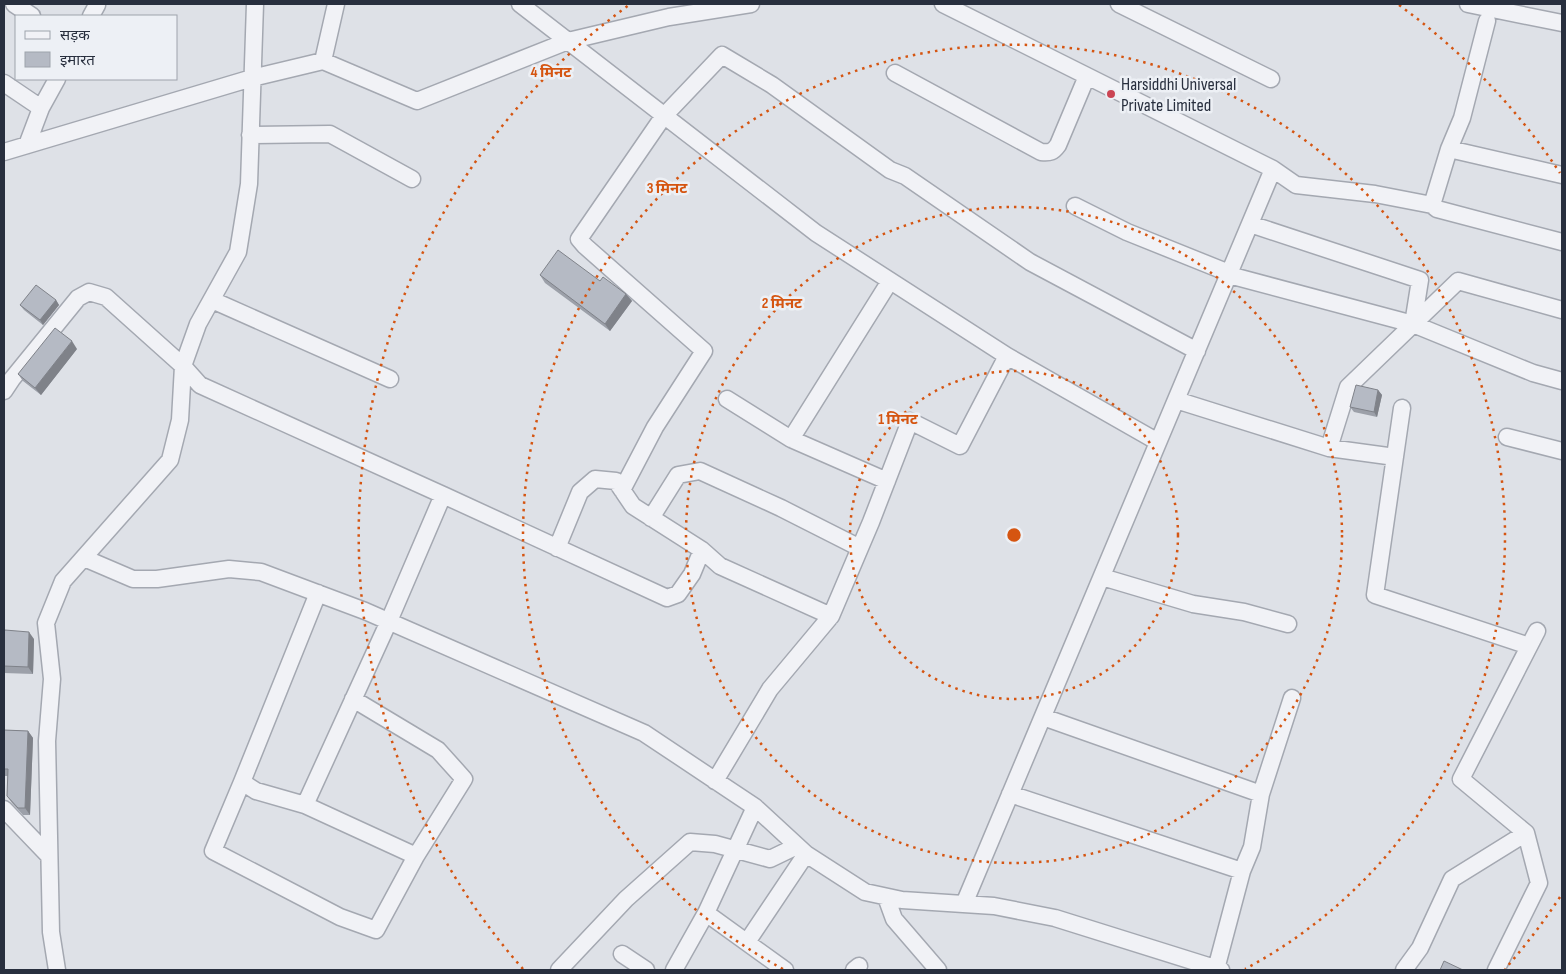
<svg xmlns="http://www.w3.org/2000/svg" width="1566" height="974" viewBox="0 0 1566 974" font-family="'Sofia Sans Condensed','Noto Sans Devanagari',sans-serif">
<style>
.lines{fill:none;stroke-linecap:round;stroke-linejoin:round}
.street-casing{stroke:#a4a8b1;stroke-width:19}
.street{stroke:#f1f2f6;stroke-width:16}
.wall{fill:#9ca0a9}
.shaded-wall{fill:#7f8289}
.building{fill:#b5bac4;stroke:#7f8289}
.ring{fill:none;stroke:#d55511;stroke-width:2.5;stroke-dasharray:2.5 5}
.poi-dot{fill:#cb4553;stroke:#edf0f5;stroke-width:2}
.labels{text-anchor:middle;stroke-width:5;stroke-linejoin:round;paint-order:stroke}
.poi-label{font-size:18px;fill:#282f3e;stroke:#edf0f5;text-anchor:start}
.centre{fill:#d55511;stroke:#edf0f5;stroke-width:2.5}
.ring-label{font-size:15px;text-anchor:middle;font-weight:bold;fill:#d55511;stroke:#edf0f5;stroke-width:5;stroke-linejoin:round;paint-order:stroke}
</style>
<rect width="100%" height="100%" fill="#dee1e7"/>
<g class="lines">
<defs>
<path id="street" d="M14 4 32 16
M520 4 816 233 1007 356 1158 442
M943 4 1273 169 964 904
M1119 4 1271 79
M1468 4 1562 23
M91 16 97 5
M323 61 336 4
M895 73 1041 152C1050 153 1053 152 1058 145L1087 76
M4 83 41 108
M250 135 330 134 412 179
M27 145 41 108 57 79
M1449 149 1562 175
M4 152 252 78 323 61 417 101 568 41 669 17 751 4
M1273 169 1296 185 1375 194 1432 205 1437 209 1562 242
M1432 205 1449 149 1462 118 1487 21
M1075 206 1127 232 1229 273
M1250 224 1420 280 1413 324
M1229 275 1413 324 1533 373 1562 381
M212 300 390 379
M4 391 12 379 78 298 89 292 106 297 183 366 200 385 443 495
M727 399 791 439 887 481
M1176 400 1329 448 1395 457
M1402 408 1375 595 1529 646
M1507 437 1562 451
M791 439 890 281
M1329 448 1348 387 1458 281 1562 310
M622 490 655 427 704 351 585 246 579 239 663 117 722 55 772 85 890 170 905 176 1030 262 1197 351
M651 518 678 475 700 471 781 508 860 548
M557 548 580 492 595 479 616 481 633 506 702 550 720 566 831 616
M84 558 133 579H157L229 569 261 572 365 611 644 733 755 807 806 854 865 892 902 900 994 906 1055 918 1221 970
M1102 577 1193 604 1244 612 1288 624
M318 593 242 782 213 851 340 917 376 930 416 856 464 779 438 750 353 699
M1043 717 1261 794
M715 781 770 689 831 616 871 522 910 421 960 446 1007 356
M242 782 256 791 305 805 416 856
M1010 794 1242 871
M305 805 389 621 443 495 667 598 678 594 692 574 702 550
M755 807 706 913 785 970
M4 809 49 856
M886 897 894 919 938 970
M747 942 806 854
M622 954 646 970
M1216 969 1242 871 1252 847 1261 794 1292 698
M57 970 51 932 47 741 52 679 46 623 63 581 170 460 180 420 183 366 198 324 238 252 249 184 255 4
M559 970 626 899 690 842 715 844 770 859 797 846
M674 970 706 913
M854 970 859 966
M1404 970 1420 948 1452 879 1526 833 1461 779 1537 631
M1496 970 1539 883 1526 833"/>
</defs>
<use href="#street" class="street-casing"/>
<use href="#street" class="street"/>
</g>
<path class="wall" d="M540 275 600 281 626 294 632 301 610 331 545 283Z
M56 300 59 305 43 325 24 310 20 305Z
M77 349 41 395 23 381 18 374Z
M1378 390 1382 395 1377 417 1354 412 1350 407Z
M4 632 34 639 33 674 4 673Z
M4 730 28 731 33 738 30 815H23L12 803 7 796 8 776H4Z"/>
<path class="shaded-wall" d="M626 294 632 301 610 331 605 324Z
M56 300 59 305 43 325 40 320Z
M72 341 77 349 41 395 35 388Z
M1378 390 1382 395 1377 417 1374 412Z
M29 632 34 639 33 674 28 667Z
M28 731 33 738 30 815 25 808Z"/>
<path class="building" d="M558 250 600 281 603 277 626 294 605 324 540 275Z
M36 285 56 300 40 320 20 305Z
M55 328 72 341 35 388 18 374Z
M1356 385 1378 390 1374 412 1350 407Z
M5 630 29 632 28 667 4 666V632Z
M4 730 28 731 25 808H18L7 796 8 769H4Z
M1444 961 1463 970H1440Z"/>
<g class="ring">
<circle cx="1014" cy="535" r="164"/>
<circle cx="1014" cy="535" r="328"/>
<path d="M783 969A491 491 0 1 1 1245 969"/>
<path d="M1560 897A655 655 0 0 1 1505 969M523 969A655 655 0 0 1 629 5M1399 5A655 655 0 0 1 1560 173"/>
</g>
<circle class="poi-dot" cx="1111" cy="94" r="5"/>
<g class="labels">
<g class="poi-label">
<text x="1121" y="90">Harsiddhi Universal<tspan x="1121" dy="21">Private Limited</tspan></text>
</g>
</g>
<circle cx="1014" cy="535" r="8" class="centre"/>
<g class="ring-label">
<text x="551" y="77">4 मिनट</text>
<text x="667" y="193">3 मिनट</text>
<text x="782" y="308">2 मिनट</text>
<text x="898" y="424">1 मिनट</text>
</g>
<rect width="1566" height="974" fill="none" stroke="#282f3e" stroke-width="10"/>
<rect x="15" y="15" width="162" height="65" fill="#edf0f5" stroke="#9ea3ac"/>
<rect x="25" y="31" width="25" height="8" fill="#f1f2f6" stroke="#9ea3ac"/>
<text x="60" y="40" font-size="15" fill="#282f3e">सड़क</text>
<rect x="25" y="52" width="25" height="15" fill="#b5bac4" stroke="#9ea3ac"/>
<text x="60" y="65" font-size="15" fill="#282f3e">इमारत</text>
</svg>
